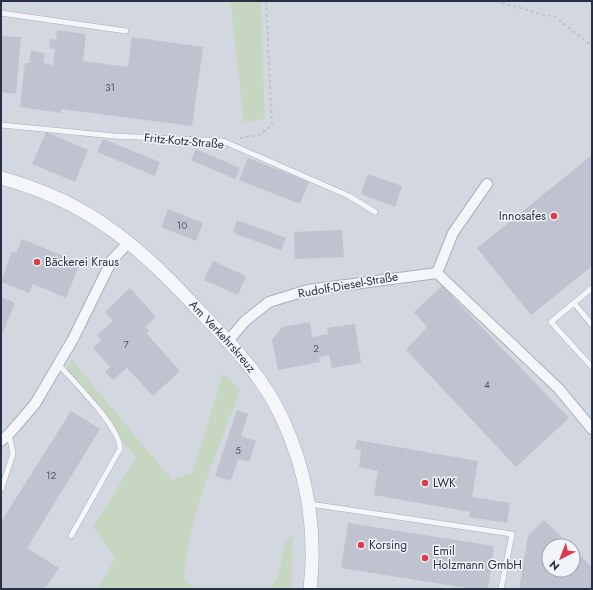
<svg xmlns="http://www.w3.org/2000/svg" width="593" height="590" viewBox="0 0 593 590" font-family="Jost,sans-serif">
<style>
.built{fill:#d2d7e0;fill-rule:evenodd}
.green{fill:#c6d6c1}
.building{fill:#bec3cf}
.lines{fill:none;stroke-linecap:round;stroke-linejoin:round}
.service-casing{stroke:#a9afb9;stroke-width:6}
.minor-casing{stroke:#a9afb9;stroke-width:12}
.tertiary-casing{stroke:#a9afb9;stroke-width:14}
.path{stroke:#bfc3ca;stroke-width:2;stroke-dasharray:3 3;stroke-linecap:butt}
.service{stroke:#f4f6f9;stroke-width:5}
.minor{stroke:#f4f6f9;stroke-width:10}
.tertiary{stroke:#f4f6f9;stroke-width:13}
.poi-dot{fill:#dc3a4d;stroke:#f1f4f8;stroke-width:1.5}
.labels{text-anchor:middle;stroke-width:3;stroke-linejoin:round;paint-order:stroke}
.number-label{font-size:10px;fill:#4d5668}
.street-label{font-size:12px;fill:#273145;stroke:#f1f4f8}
.poi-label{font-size:12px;fill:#273145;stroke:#f1f4f8;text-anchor:start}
</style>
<rect width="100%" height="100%" fill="#e1e5eb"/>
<path class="built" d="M1 1H230L245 122 265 118 261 1H592V589H1ZM549 546H573V570H549Z"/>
<path class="green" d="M230 1H261L265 119 244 122Z
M71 359 172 480 192 473 223 374 240 390C218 450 189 512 184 577L193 589H97L115 558 93 527 136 458 66 369Z
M293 534 291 589H269L278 576 285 543Z"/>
<path class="building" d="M57 30 86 34 83 61 128 67 132 37 203 47 192 126 61 109V113L20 107 25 63H29L31 51 45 53 43 63 53 65 55 49 49 48 50 39 56 40Z
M2 36 21 37 16 94 1 92Z
M46 132 88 150 75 182 32 164Z
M103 139 160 162 155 176 97 152Z
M196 149 240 168 235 179 191 160Z
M592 155V266L531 315 477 248Z
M248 158 309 182 300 204 239 180Z
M368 174 402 186 395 207 361 194Z
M168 209 203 223 196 241 161 227Z
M237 220 286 238 281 250 233 233Z
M342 230 344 257 295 259 294 232Z
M22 239 80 263 66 298 33 284 29 293 1 282 12 251 16 253Z
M213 261 246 276 238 295 204 280Z
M442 286 569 418 516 467 406 350 427 327 414 312Z
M130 288 156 317 145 327 149 331 147 334 180 371 153 396 127 368 113 380 105 372 110 367 93 348 101 340 97 335 113 321 105 312Z
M1 297 15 303 1 337Z
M310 322 312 337 328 334 327 328 355 324 361 363 332 368 329 355 319 357 320 362 278 370 272 340 282 327Z
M237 410 248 414 241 436 256 441 249 462 238 459 231 481 215 476Z
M71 411 100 429 27 548 59 568 45 589H1V522Z
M357 440 478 461 472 497 510 503 507 523 469 517 470 512 374 495 378 471 359 467 361 450 355 449Z
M544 520 571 546H549V570H573V548L592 567V589H569L567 587 565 589H519L528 536Z
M348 523 494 546 488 589H473L341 568Z"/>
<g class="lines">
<defs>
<path id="service" d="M1 13 126 31
M1 125 114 136 223 141 349 196 375 212
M592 288 551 322 592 367
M574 303 592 325
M58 364C73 381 121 428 120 449L71 536
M1 490 13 454 9 434
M310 504 512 534 501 589"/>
<path id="minor" d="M437 273 453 233 487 184
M228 341 245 321 269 302 308 290 437 273 559 389 592 429
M1 441 9 434 35 404 73 339 112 260 129 242"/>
<g id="tertiary">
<path id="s1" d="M1 178C92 202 143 250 205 317 235 348 264 379 282 418 307 471 317 531 310 589"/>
</g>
</defs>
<use href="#service" class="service-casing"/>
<use href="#minor" class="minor-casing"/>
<use href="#tertiary" class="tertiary-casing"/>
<path class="path" d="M496 1 544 15 554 16 592 46
M240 138 259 135 272 125 266 1"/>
<use href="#service" class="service"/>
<use href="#minor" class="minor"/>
<use href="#tertiary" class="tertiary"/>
</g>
<g class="poi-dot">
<circle cx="554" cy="216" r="4"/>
<circle cx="37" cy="262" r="4"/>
<circle cx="425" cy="483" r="4"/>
<circle cx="361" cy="545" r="4"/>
<circle cx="425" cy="558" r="4"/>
</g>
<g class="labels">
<g class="number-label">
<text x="110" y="91">31</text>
<text x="182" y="229">10</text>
<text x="126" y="348">7</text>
<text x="316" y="352">2</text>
<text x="487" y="388">4</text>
<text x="238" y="454">5</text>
<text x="51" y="479">12</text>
</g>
<g class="street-label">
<text transform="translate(184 141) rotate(5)" y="4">Fritz-Kotz-Straße</text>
<text transform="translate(348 285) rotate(-10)" y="4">Rudolf-Diesel-Straße</text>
<text dy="4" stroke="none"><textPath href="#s1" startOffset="277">Am Verkehrskreuz</textPath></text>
</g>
<g class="poi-label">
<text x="546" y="220" text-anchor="end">Innosafes</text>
<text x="45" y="266">Bäckerei Kraus</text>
<text x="433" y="487">LWK</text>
<text x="369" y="549">Korsing</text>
<text x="433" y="555">Emil<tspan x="433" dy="14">Holzmann GmbH</tspan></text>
</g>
</g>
<rect width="593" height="590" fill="none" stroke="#273145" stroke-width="4"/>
<g transform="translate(561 558) rotate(222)"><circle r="19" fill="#f1f4f8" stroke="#a0a6b0"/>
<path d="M0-3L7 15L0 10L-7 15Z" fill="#dc3a4d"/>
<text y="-6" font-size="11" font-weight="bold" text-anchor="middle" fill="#273145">N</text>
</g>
</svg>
